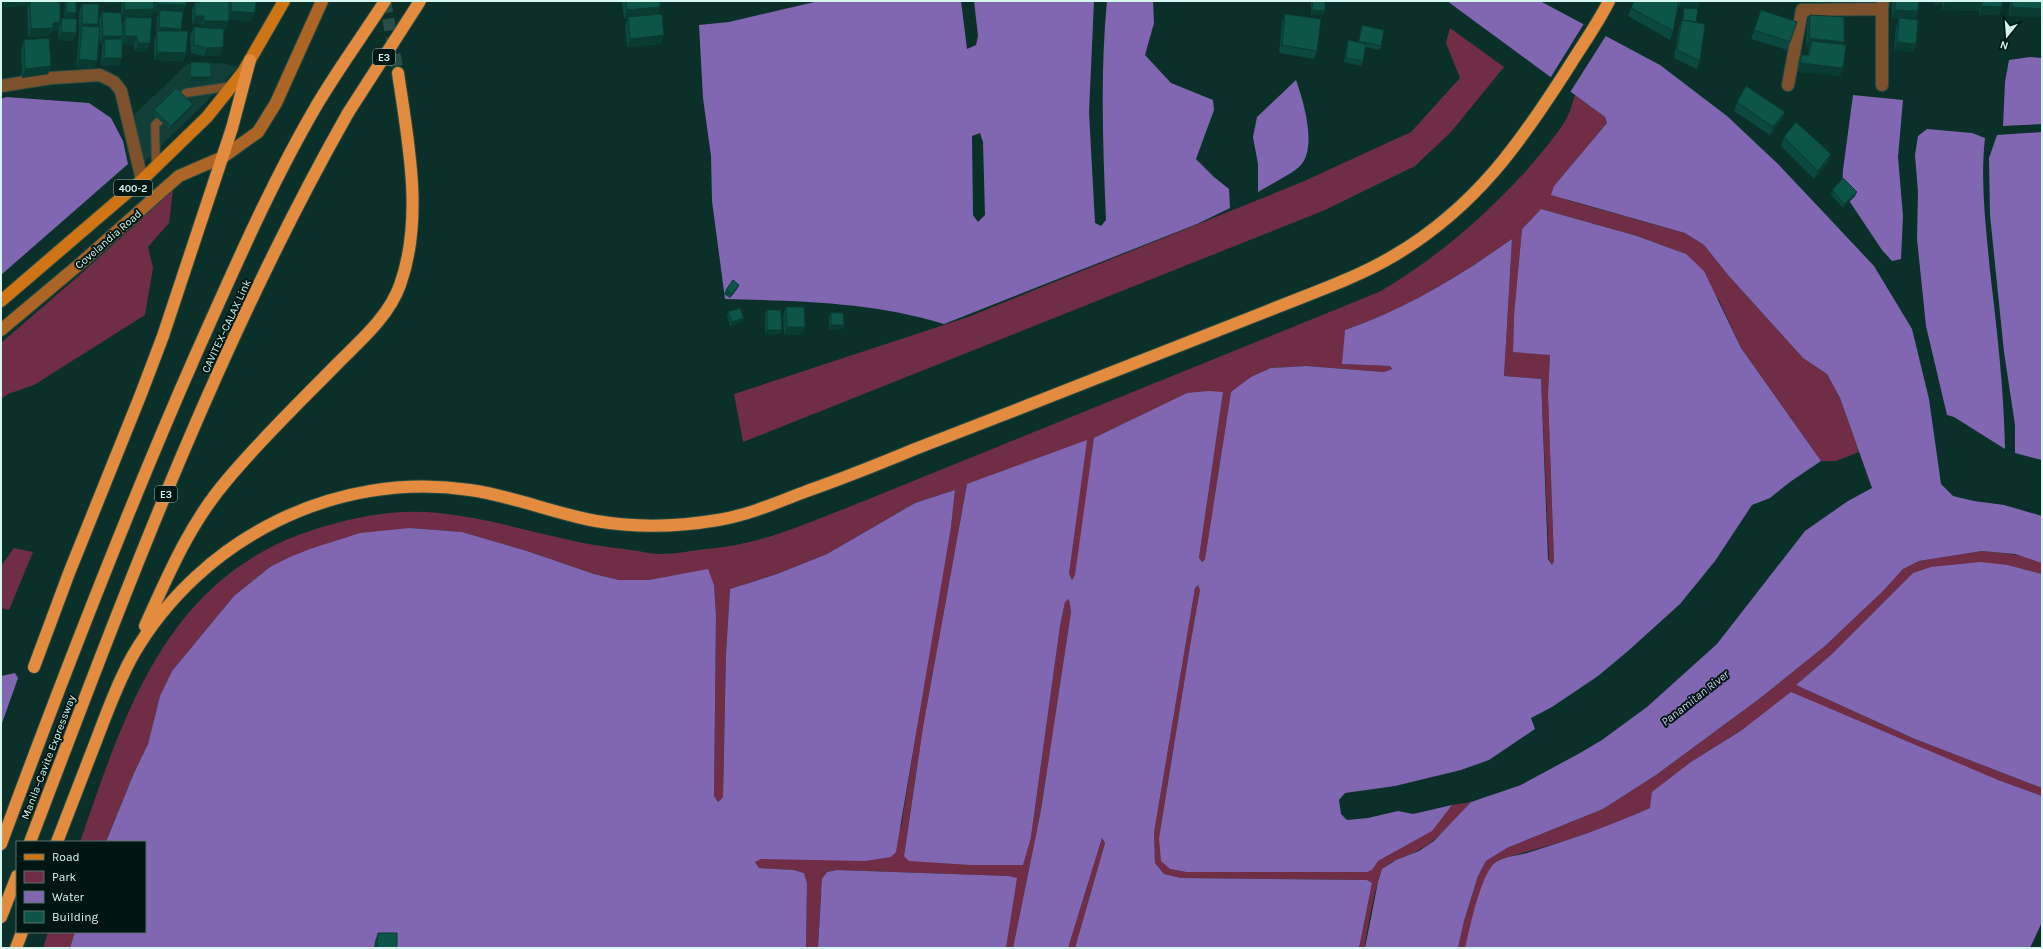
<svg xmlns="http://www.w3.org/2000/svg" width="2043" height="949" viewBox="0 0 2043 949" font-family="Karla,sans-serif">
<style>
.built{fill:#113e36}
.green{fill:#6f2d46}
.water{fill:#8167b1;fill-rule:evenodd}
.pier{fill:#0a3029}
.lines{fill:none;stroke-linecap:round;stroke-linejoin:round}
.motorway-tunnel{stroke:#294e47;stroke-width:12;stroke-dasharray:12 6;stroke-linecap:butt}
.service-casing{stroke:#274c45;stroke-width:10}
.minor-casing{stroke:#274c45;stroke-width:14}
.secondary-casing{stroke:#274c45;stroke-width:14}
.primary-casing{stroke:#274c45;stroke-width:14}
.motorway-casing{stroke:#274c45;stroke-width:14}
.service{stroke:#7d512c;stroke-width:8}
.minor{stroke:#7d512c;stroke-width:12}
.secondary{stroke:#ac6525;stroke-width:12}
.primary{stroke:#d07515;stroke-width:12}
.motorway{stroke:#e38b3e;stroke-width:12}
.motorway-bridge-casing{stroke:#274c45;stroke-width:14;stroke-linecap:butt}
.motorway-bridge{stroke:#e38b3e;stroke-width:12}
.wall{fill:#0b483f;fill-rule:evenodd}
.shaded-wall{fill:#093b33}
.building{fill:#0d5449;stroke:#093b33}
.labels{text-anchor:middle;stroke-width:4;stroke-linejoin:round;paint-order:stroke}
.shield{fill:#001612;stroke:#96b4ad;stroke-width:1}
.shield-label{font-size:10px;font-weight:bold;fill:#d6f7ef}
.street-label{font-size:11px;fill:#d6f7ef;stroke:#001612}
.water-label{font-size:12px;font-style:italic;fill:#d6caf3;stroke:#001612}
</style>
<rect width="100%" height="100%" fill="#0a3029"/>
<path class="built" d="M221 63 238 67 205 103 143 163 130 119 187 64Z"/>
<path class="green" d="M1450 28 1504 67 1451 132 1415 166 1325 210 743 442 734 394 968 317 1302 182 1411 132 1460 78 1446 43Z
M1575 95 1605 117 1607 123 1554 186 1567 200 1685 233 1704 245 1728 275 1803 358 1827 374 1840 398 1859 452 1836 461H1821L1741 348 1719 300 1686 254 1637 236 1541 209 1522 229 1514 315 1513 351 1550 355 1548 394 1554 561 1552 565 1549 559 1541 379 1504 376 1512 239C1460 276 1406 309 1345 330L1343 364 1390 366 1392 369 1384 372 1306 366 1271 368 1231 392 1205 559 1201 562 1199 558 1223 392 1072 580 1069 574 1074 536 967 484 923 727 904 855 1031 837 1060 626 1065 602 1069 599 1071 612 1041 810 1013 948H1006L1016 878 1009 876 837 870 827 872 821 894 818 948H806L807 883 804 873 794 870 759 868 755 862 760 859 901 827 940 585 951 527 955 490 915 503 827 554 777 574 730 589 726 654 723 797 718 802 714 796 716 615 714 585 676 576 649 580H619L594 574 527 551 462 532 410 528 270 567 234 596 172 671 160 696 148 744 134 773 106 842H80C127 706 170 569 326 526 363 515 401 509 439 513 480 517 521 529 561 538 584 544 608 547 631 550 641 551 650 554 660 554 672 554 685 552 698 550 713 548 730 547 745 543 779 536 812 521 844 509L1379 292C1434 260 1483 218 1526 171 1539 155 1554 139 1565 121 1570 113 1572 104 1575 95Z
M173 190 169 223 148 247 153 268 145 315 34 385 8 394 1 399V343L82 273Z
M14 548 33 552 9 610 1 608V566Z
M1982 551C2003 553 2023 554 2042 563V574L2008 565 1913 573 1832 654 1796 685 1915 739 2042 788V796L1998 780 1742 730 1691 762 1650 808 1612 825 1558 843 1501 859 1491 866 1483 885 1465 948H1458L1464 921 1478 876 1486 861 1507 848 1603 809 1656 775 1759 699 1825 646 1883 591 1903 569 1919 561Z
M1198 585 1200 590 1191 640 1159 838 1170 869 1186 872H1367L1372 869 1378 861 1431 831 1452 805 1471 802C1455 819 1440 839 1419 850 1408 857 1394 858 1384 868 1377 874 1366 936 1365 948H1359L1372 883 1367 880 1181 878 1164 874 1155 863 1154 833 1195 588Z
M1102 838 1105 843 1075 948H1068Z
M48 932H75L70 948H43Z"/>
<path class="water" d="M819 1H961L967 49 976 45 978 36 974 1H1094L1089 112 1095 223 1101 226 1106 220C1103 147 1100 74 1107 1H1153L1154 23 1145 55 1171 83 1213 100 1214 110 1196 159 1214 177 1229 189 1230 208 1197 224 944 324C873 302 798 301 725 299L712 201 711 156 703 98 699 25 729 22ZM980 133 983 142 985 215 978 222 973 215 972 136Z
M1447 1H1540L1660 65 1727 116 1779 165 1874 266 1912 329 1929 399 1941 484 1953 496 1974 501 2004 505 2042 516V563L2015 554 1982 551 1919 561 1903 569 1883 591 1825 646 1759 699 1656 775 1603 809 1507 848 1486 861 1478 876 1464 921 1458 948H1365L1378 882 1382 869 1396 860 1419 851 1434 841 1471 802 1521 785 1580 753 1602 740 1647 707 1717 644 1805 531 1848 501 1872 488 1840 398 1827 374 1803 358 1728 275 1704 245 1685 233 1551 195 1554 186 1607 123 1605 117Z
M2030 57 2042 58V124L2003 126 2005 82 2009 60Z
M1296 80C1303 100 1318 148 1300 166 1292 174 1269 185 1258 192V164L1253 137 1257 117Z
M1853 95 1903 100 1898 157 1903 216 1901 259 1892 261 1882 250 1842 190 1843 170Z
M6 97 89 103 111 118 123 141 128 164 1 275V99Z
M1927 129 1972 133 1985 138C1980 183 1986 227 1990 271 1997 330 2004 390 2005 449L1954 417 1947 415 1926 326 1917 239 1918 192 1915 155 1918 136Z
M2042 132V460L2015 453V425L2004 352 1990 215 1989 158 1997 135Z
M1541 209 1637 236 1686 254 1704 271 1741 348 1821 461 1790 482 1770 498 1752 505 1715 561 1680 604 1628 651 1598 676 1552 707 1531 718 1535 729 1489 760 1461 770 1395 786 1345 793 1339 800 1341 814 1347 820 1368 818 1398 811 1413 814 1452 805 1432 831 1378 861 1372 870 1367 872H1186L1170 869 1161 861 1159 838 1191 640 1200 590 1198 585 1195 588 1154 833 1155 863 1164 874 1181 878 1367 880 1372 883 1359 948H1075L1105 843 1102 838 1068 948H1013L1041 810 1071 612 1069 599 1065 602 1060 626 1031 837 1023 865H971L909 861 904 856 923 727 967 484 1087 440 1069 574 1072 580 1075 575 1094 438 1187 393 1208 391 1223 392 1199 558 1202 562 1205 559 1231 392 1251 377 1271 368 1306 366 1384 372 1392 369 1390 366 1342 364 1345 330C1406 309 1460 276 1512 239L1504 376 1541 379 1548 559 1552 565 1554 561 1548 394 1550 355 1513 352 1514 315 1522 229Z
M955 490 951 527 896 852 891 857 865 861 761 859 755 862 759 868 794 870 804 873 807 883 806 948H70L75 932H145V842H106L134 773 148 744 160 696 172 671 234 596 270 567 290 557 310 549 360 533 410 528 462 532 527 551 594 574 619 580H649L708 569 714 585 716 615 714 796 718 802 723 797 726 654 730 589 777 574 827 554 915 503Z
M1980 562 2008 565 2042 574V788L1915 739 1796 685 1832 654 1913 573 1931 567Z
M15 673 18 678 1 726V676Z
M1791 692 1998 780 2042 796V922L2030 948H1465C1470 927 1479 884 1491 867 1498 857 1516 856 1527 853 1569 840 1610 826 1650 808L1652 792 1691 762 1742 730Z
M837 870 1009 876 1017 878 1006 948H818L822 879 827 872Z"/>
<path class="pier" d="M1585 22 1607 34 1569 94 1549 80Z"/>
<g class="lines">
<path class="motorway-tunnel" d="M385 1 398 73"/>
<defs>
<path id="service" d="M177 102 186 93 232 86
M156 167 155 125 167 113"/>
<path id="minor" d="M1788 85 1802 10 1882 9 1883 1
M1882 85V9
M1 86 51 78 100 75 114 82 121 91 142 180"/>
<path id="secondary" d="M1 330 82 262 179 176 223 157 258 132 276 103 322 1"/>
<path id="primary" d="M1 301 142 180 207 117 243 72 284 1"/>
<path id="motorway" d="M145 626C168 575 190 523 227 480 261 439 301 401 338 363 361 340 389 316 400 285 424 218 408 141 398 73
M34 667 69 573 141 394 163 336 232 128 250 60
M30 842C124 595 217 344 348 113
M57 842C70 808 83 775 96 741 107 712 118 682 133 655 201 538 336 470 470 490 513 496 553 513 596 521 637 528 677 527 718 520 749 515 778 502 807 491 844 478 879 464 915 449 1032 404 1149 358 1265 312 1309 294 1355 279 1395 255 1476 207 1521 142 1570 65 1583 44 1598 23 1609 1
M1 844C62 679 125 515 196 354 234 269 271 183 318 103 339 68 363 35 385 1
M1 917 17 876
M16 948 22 932"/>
</defs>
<use href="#service" class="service-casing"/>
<use href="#minor" class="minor-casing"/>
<use href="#secondary" class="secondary-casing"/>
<use href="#primary" class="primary-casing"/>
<use href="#motorway" class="motorway-casing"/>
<use href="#service" class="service"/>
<use href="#minor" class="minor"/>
<use href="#secondary" class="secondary"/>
<use href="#primary" class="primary"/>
<use href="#motorway" class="motorway"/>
<defs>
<path id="motorway-bridge" d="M348 113 420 1"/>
</defs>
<use href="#motorway-bridge" class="motorway-bridge-casing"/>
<use href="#motorway-bridge" class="motorway-bridge"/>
</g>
<path class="wall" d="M4 1H29L27 6 4 7Z
M30 1H57L60 22 57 31H52L50 36 28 37 27 8Z
M65 1H76V13L74 18 76 33 73 41 58 40 59 26 62 18H64Z
M122 1H154L151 18H143L147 52 135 51 134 45H122L119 66H101L102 47 103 44H100L99 36 94 69 76 68 79 34V12L82 4 98 24 97 27H99V20L102 12 121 16ZM122 18H125L122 25Z
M155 1H186V5L183 13 180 31 186 53 183 61 154 60V39L156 35 157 18 159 13 154 12Z
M198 1H229V11L230 1H256L251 22 229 19V21L226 30H224L223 47 220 56H204L191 53 190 35 194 27H201V24H192V10L195 2 198 3Z
M622 1H660L658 15 664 35 661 44 627 47 625 26 628 18 624 19Z
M1311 1H1325V11L1323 15H1311Z
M1679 1H1700L1697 9 1696 23 1700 61 1697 69 1674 58 1679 28 1682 20 1683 13 1684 8H1679Z
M1813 1H1822L1821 4 1813 2Z
M1892 1H1919L1918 11 1915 20 1907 19 1916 44 1913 52 1894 50 1896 27 1899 19H1892Z
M1934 1H2002L1999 15H1979V11L1942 10V4L1934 5Z
M2010 1H2042L2009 16Z
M1631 8 1673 31 1670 40 1628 16Z
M1761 10 1797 22 1787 50 1751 39Z
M1285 14 1317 51 1314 59 1279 53 1282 22Z
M1810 15 1843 45V68L1840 76 1798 72V63L1801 55H1808L1809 47H1806L1807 23Z
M1362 25 1381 46 1379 50 1366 47 1363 61 1361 66 1344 62 1347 45 1348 40 1358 42 1361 30Z
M24 40 51 66 48 74 22 78 21 49Z
M191 62 211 77 209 81H189V67Z
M1737 102 1782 120 1770 135 1734 111Z
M191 108 170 130 153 114 154 110Z
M1784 137 1831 154 1828 163 1814 179 1781 146Z
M1832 190 1855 196 1843 208 1831 195Z
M739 285 737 289 730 298 724 294 726 290Z
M786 307 805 327 802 335H784L783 315Z
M767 310 780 334H765V314Z
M728 312 744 318 742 322 730 326 727 316Z
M831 313 844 325 842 329 829 330V317Z
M378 933 397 948H374L375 941Z"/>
<path class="shaded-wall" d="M6 1H29L27 6 4 7Z
M106 1H120L119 4 105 3Z
M1681 1H1700L1697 10 1679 8Z
M1935 1H1943L1942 4 1934 5Z
M1945 2H1982L1979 11 1942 10Z
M157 4 186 5 183 13H160V10L159 13 154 12Z
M1982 6 2002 7 1999 15H1979Z
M660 7 657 15 624 19 627 10Z
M2012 7 2042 9V18L2009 16Z
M154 9 151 18H121L124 10Z
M1312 10 1325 11 1323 15H1311Z
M1895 10 1918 11 1915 20 1892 19Z
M231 11 255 13 251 22 228 19Z
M66 12 76 13 73 21H63Z
M195 16H204L201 24H192Z
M204 21H229L226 30 201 29Z
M60 22 57 31H52L50 36 28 37 31 29 53 23Z
M82 24H98L95 32 82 26 79 32Z
M159 27 181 29 178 38 157 31 156 35Z
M61 32 76 33 73 41 58 40Z
M664 35 661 44 627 47 630 39Z
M103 36H123L119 44 105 39 103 44H100Z
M125 36H137L134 45H122Z
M1809 38 1844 42 1841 50 1812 41 1809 47H1806Z
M1897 42 1916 44 1913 52 1894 50Z
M138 43H150L147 52 135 51Z
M223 47 220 56H204L207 48Z
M157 52 186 53 183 61 154 60Z
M104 58H122L119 66H101Z
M79 59 97 61 94 69 76 68Z
M1801 63 1843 68 1840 76 1798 72Z
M51 66 48 74 22 78 25 69Z
M190 77H211L209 81H189Z
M193 104 191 108 170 130 171 126Z
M1785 112 1782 120 1770 135 1773 127Z
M1831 154 1828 163 1814 179 1818 171Z
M1857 192 1855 196 1843 208 1844 204Z
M739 285 737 289 730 298 732 294Z
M744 318 742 322 730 326 732 322Z
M831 325H844L842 329 829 330Z
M787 327H805L802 335H784Z
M767 330H782L780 334H765Z"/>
<path class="building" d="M30 1H57V2L60 3V22L53 23V28L31 29Z
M67 1H76V13L66 12Z
M125 1H154V9L124 10Z
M157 1H186V5L157 4Z
M199 1H229V21H204V16H195V2L199 3Z
M232 1H256L255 13 231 11Z
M626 1H660V7L627 10Z
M1313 1H1325V11L1312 10Z
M1634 1H1679L1673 31 1631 8Z
M1895 1H1919L1918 11 1895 10Z
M1945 1H2002V7L1982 6V2H1945Z
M2012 1H2042V9L2012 7Z
M82 4H99L98 24H82Z
M1684 8 1698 9 1696 22 1683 20Z
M160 10 183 12 181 29 159 27Z
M1761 10 1797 22 1790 42 1754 30Z
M102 12 121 13 123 36H103Z
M662 14 664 35 630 39 628 17Z
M1285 14 1321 19 1317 51 1282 45Z
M1810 15 1844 17V42L1809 38Z
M125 17 152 18 150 43H138L137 36H125Z
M62 18 77 19 76 33 61 32Z
M1899 18 1918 20 1916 44 1897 42Z
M1682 20 1705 24 1700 61 1677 50Z
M1362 25 1384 30 1381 46 1359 41Z
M82 26 100 27 97 61 79 59Z
M194 27 224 29 223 47 207 48 194 45Z
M157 31H188L186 53 157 52Z
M49 38 51 66 25 69 24 40Z
M105 39H122V58H104Z
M1348 40 1366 44 1363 61 1346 58Z
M1812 41 1846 45 1843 68 1801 63V55H1809Z
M191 62 211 63V77H190Z
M1746 86 1785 112 1773 127 1737 102Z
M176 88 193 104 171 126 154 110Z
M1796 122 1831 154 1818 171 1784 137Z
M1843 178 1857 192 1844 204 1832 190Z
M733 280 739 285 732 294 726 290Z
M786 307H804L805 327H787Z
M740 308 744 318 732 322 728 312Z
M767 310H781L782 330H767Z
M831 313H843L844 325H831Z
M378 933H397V948H377Z"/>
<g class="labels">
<g class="shield">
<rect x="373" y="49" width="22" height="16" rx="3"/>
<rect x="114" y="180" width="38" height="16" rx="3"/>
<rect x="155" y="486" width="22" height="16" rx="3"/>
</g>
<g class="shield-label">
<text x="384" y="61">E3</text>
<text x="133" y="192">400-2</text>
<text x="166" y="498">E3</text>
</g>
<g class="street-label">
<text transform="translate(108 239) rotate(-41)" y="4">Covelandia Road</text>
<text transform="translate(226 326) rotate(-65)" y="4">CAVITEX–CALAX Link</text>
<text transform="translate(48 757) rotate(-69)" y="4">Manila–Cavite Expressway</text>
</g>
<g class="water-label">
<text transform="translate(1695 698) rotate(-38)" y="4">Panamitan River</text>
</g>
</g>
<rect width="2043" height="949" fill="none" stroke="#d6f7ef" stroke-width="4"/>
<rect x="16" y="841" width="130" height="92" fill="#001612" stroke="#56706a"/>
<rect x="24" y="854" width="20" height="6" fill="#d07515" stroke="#56706a"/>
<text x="52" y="861" font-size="12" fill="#d6f7ef">Road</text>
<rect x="24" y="871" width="20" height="12" fill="#6f2d46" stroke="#56706a"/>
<text x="52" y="881" font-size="12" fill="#d6f7ef">Park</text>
<rect x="24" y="891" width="20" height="12" fill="#8167b1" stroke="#56706a"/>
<text x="52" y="901" font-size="12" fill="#d6f7ef">Water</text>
<rect x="24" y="911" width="20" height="12" fill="#0d5449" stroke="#56706a"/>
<text x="52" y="921" font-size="12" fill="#d6f7ef">Building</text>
<g transform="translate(2007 36) rotate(197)" stroke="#001612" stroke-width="3" paint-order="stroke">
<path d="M0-3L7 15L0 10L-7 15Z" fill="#d6f7ef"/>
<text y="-6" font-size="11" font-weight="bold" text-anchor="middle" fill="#d6f7ef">N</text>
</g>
</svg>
